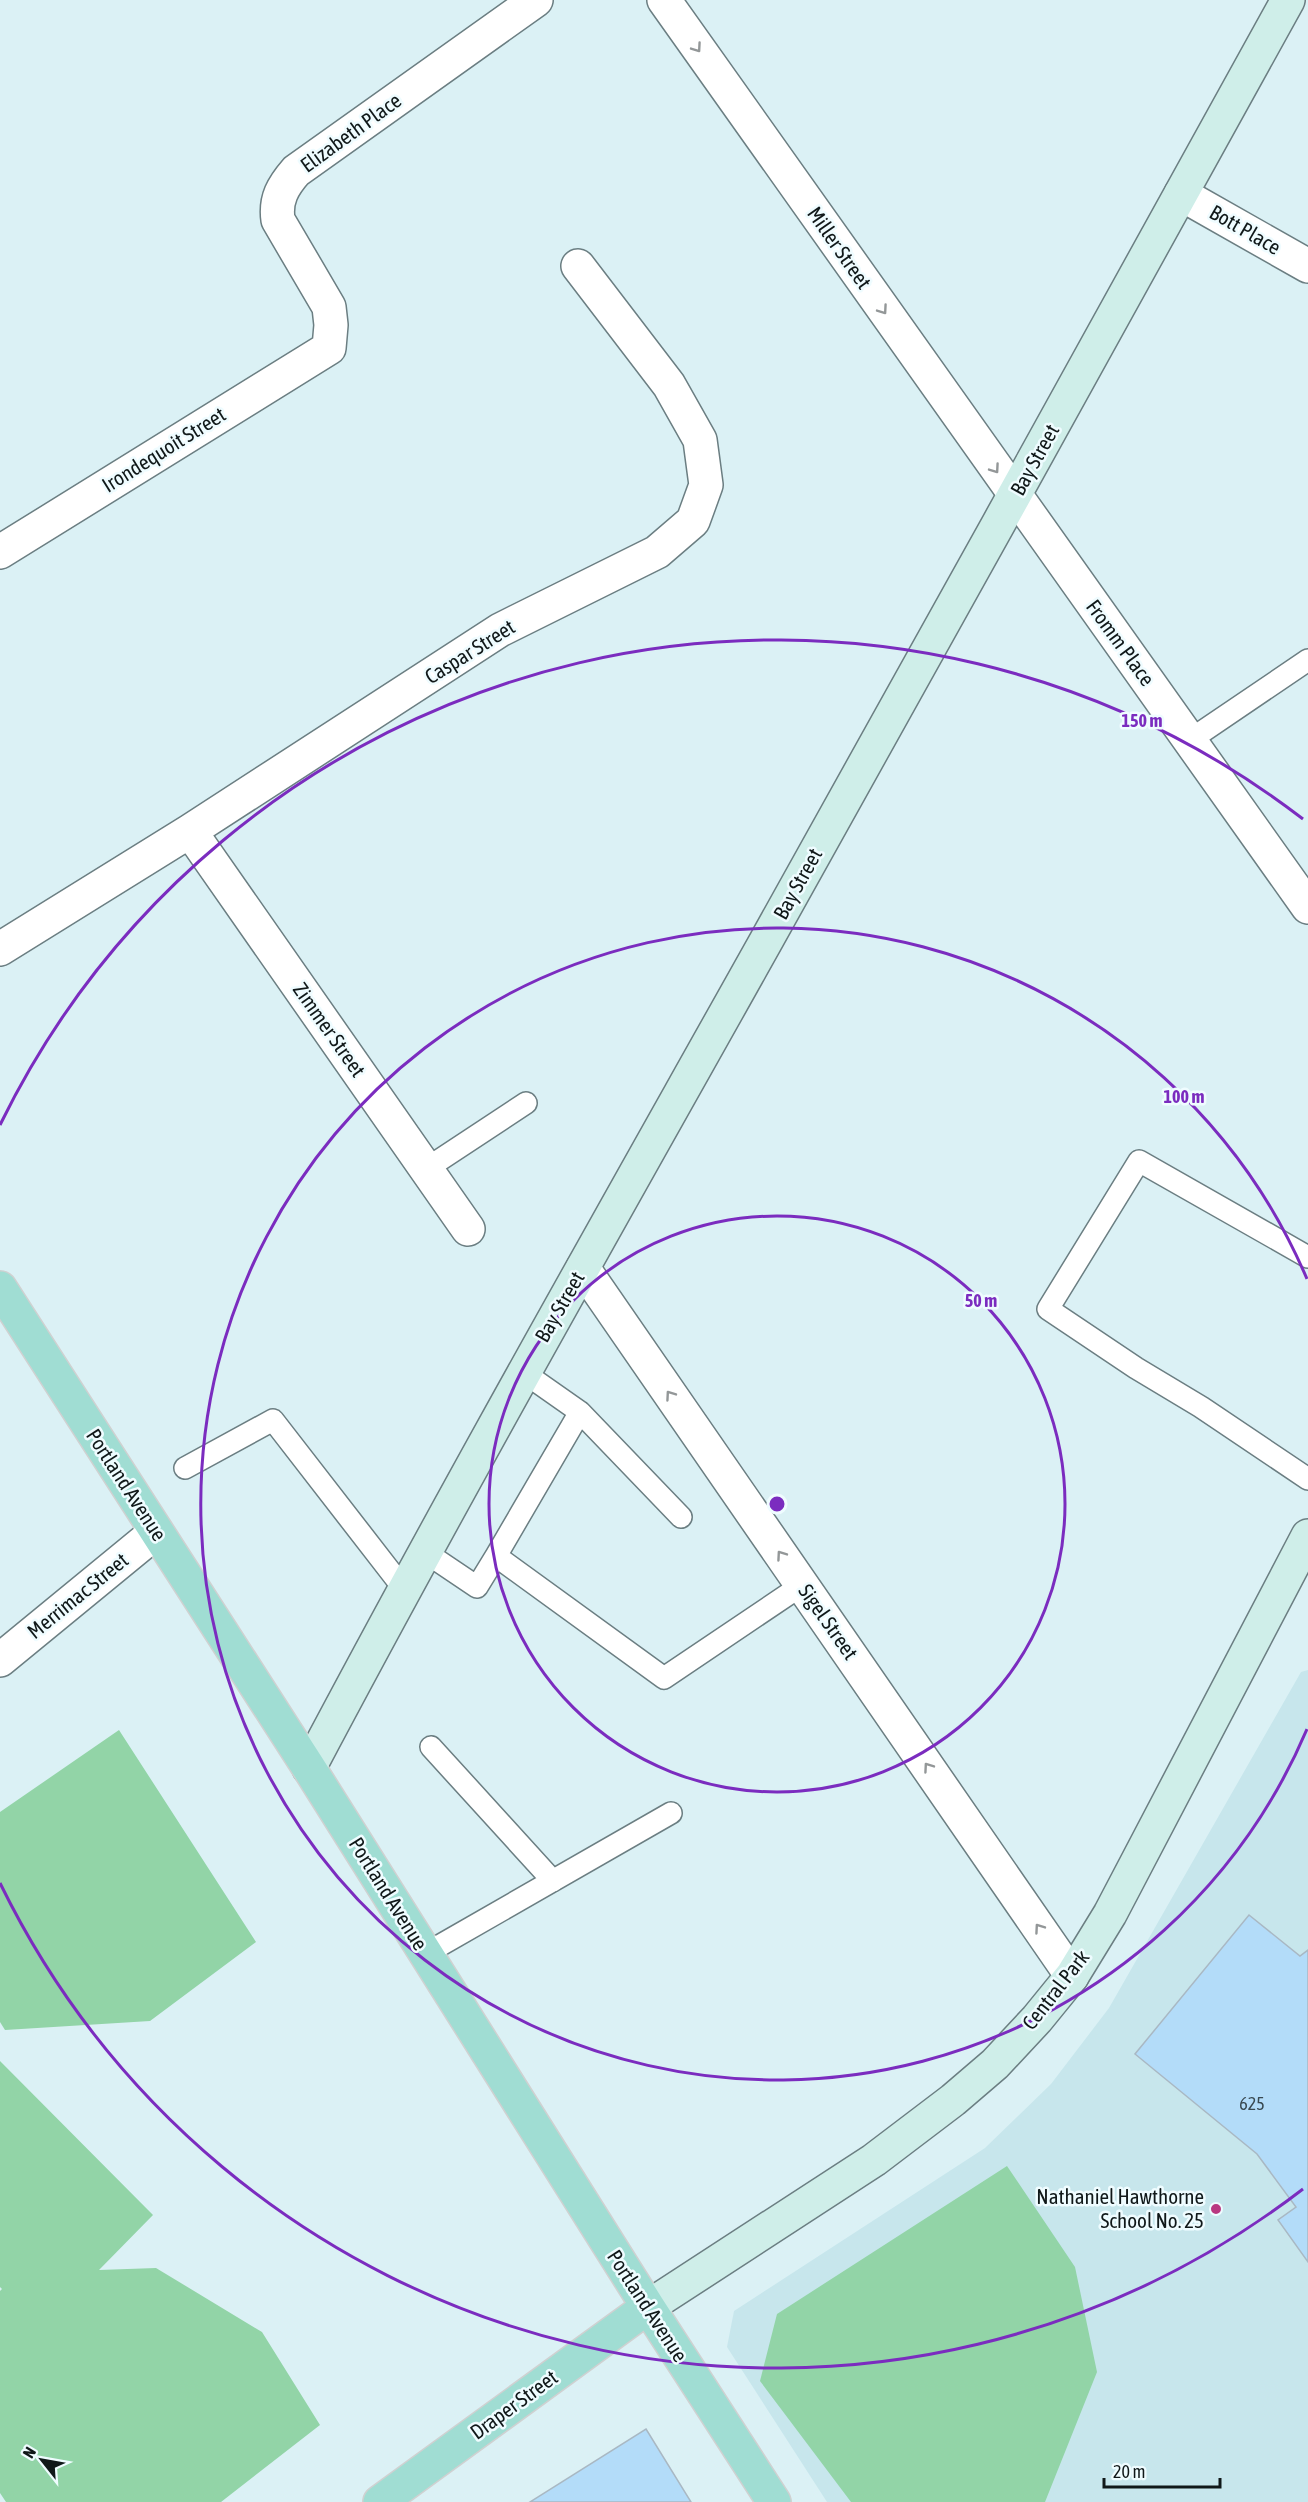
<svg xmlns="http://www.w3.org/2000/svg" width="1308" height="2502" viewBox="0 0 1308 2502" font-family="'Asap Condensed',sans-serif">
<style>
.built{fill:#c7e6ec}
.green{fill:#92d4a7}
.building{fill:#b3dcf9;stroke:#a9b8c3;stroke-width:1.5}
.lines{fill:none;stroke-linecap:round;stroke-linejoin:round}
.lane-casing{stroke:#6b7e82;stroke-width:24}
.street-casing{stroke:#6b7e82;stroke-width:36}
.secondary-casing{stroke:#6b7e82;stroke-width:36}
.primary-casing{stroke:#cfd1d1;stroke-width:36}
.lane{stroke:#fff;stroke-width:21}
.street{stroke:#fff;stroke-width:33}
.secondary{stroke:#cfeee9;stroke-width:33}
.primary{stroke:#a0ddd3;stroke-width:33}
.oneway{stroke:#939798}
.ring{fill:none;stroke:#7b2cbf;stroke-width:3}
.poi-dot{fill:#b93881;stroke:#effcff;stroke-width:2}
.labels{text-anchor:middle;stroke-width:5;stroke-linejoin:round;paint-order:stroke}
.number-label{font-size:18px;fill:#394951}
.street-label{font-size:21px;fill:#101819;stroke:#effcff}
.poi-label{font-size:21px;fill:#101819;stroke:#effcff;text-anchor:end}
.centre{fill:#7b2cbf;stroke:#effcff;stroke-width:3}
.ring-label{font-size:18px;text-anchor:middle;font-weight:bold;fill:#7b2cbf;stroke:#effcff;stroke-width:5;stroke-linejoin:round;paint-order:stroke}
</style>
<rect width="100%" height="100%" fill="#dbf1f5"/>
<path class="built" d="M1308 1670V2502H827L727 2347 734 2311 985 2148 1051 2084 1109 2008 1301 1672Z"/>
<path class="green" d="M119 1730 256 1942 150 2021 5 2030 0 2022V1812Z
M0 2061 153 2215 99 2270 156 2268 262 2332 320 2425 221 2502H6L0 2493V2291L2 2289 0 2287Z
M1007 2166 1075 2267 1097 2372 1045 2502H851L760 2381 777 2314Z"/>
<path class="building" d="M1249 1915 1300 1956 1308 1950V2262L1278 2220 1296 2207 1257 2154 1135 2054Z
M646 2429 691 2502H530Z"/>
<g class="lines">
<defs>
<path id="lane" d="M1190 740 1308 660
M426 1169 526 1103
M1308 1257 1139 1161 1048 1309 1136 1368 1201 1407 1308 1479
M580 1412 681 1517
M185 1468 273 1420 404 1589
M425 1552 477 1587 496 1556 664 1678 802 1585
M496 1556 580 1412 523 1372
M431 1747 553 1881
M425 1954 671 1813"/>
<path id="street" d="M664 0 1308 907
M1181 194 1308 266
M0 552 329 348 331 325 329 307 278 220C275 199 283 186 296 171L536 0
M190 831 468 1229
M0 949 190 831 500 630 657 552 693 521 706 485 700 440 669 385 578 266
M583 1268 1072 1976
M0 1660 156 1532"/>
<path id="secondary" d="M309 1768C456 1490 612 1216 766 941 941 628 1115 314 1288 0
M648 2307 874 2160 953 2100 995 2064 1037 2019 1072 1976 1110 1914 1308 1536"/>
<path id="primary" d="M0 1288 309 1768 648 2307 774 2502
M380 2502 648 2307"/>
</defs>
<use href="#lane" class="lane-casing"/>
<use href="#street" class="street-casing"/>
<use href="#secondary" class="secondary-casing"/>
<use href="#primary" class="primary-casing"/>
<use href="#lane" class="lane"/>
<use href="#street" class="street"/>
<use href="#secondary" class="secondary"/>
<use href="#primary" class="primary"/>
</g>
<defs><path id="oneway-chevron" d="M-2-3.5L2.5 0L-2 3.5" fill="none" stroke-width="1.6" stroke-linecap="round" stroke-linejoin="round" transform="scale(1.5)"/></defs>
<g class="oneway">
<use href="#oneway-chevron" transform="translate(697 48) rotate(55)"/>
<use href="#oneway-chevron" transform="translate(883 310) rotate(55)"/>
<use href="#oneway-chevron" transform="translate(995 469) rotate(55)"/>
<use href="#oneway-chevron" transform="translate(670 1395) rotate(-125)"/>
<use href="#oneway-chevron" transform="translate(781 1555) rotate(-125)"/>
<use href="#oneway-chevron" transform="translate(928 1767) rotate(-125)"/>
<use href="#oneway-chevron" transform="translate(1039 1928) rotate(-125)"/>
</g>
<g class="ring">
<circle cx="777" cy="1504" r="288"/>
<path d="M1307 1729A576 576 0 1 1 1307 1279"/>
<path d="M1303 2189A864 864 0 0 1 0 1883M0 1125A864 864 0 0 1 1303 819"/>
</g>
<circle class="poi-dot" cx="1216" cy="2209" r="6"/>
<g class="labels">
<g class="number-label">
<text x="1252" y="2110">625</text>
</g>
<g class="street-label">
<text transform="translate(351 133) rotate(-36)" y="7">Elizabeth Place</text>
<text transform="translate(1245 230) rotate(30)" y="7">Bott Place</text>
<text transform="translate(839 248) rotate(55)" y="7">Miller Street</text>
<text transform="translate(164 450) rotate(-32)" y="7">Irondequoit Street</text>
<text transform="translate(1035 460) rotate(-61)" y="7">Bay Street</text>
<text transform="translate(1120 643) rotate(54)" y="7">Fromm Place</text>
<text transform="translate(470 652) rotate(-32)" y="7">Caspar Street</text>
<text transform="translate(798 884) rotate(-61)" y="7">Bay Street</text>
<text transform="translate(329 1030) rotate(55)" y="7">Zimmer Street</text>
<text transform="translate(560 1307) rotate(-60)" y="7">Bay Street</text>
<text transform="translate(126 1485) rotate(57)" y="7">Portland Avenue</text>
<text transform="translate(78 1596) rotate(-39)" y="7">Merrimac Street</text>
<text transform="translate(828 1622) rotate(55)" y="7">Sigel Street</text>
<text transform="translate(388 1894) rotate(58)" y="7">Portland Avenue</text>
<text transform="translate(1056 1990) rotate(-52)" y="7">Central Park</text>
<text transform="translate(647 2306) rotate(57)" y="7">Portland Avenue</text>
<text transform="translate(514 2405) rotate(-36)" y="7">Draper Street</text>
</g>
<g class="poi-label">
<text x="1204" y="2204">Nathaniel Hawthorne<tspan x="1204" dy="24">School No. 25</tspan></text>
</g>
</g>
<circle cx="777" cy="1504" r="9" class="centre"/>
<g class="ring-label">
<text x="1142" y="727">150 m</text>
<text x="1184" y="1103">100 m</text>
<text x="981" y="1307">50 m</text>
</g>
<g transform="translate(42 2460) rotate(301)" stroke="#effcff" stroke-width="4.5" paint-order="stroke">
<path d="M0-4.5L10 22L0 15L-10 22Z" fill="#101819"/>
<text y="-9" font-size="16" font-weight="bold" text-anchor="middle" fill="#101819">N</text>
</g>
<path d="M1104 2478v9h116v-9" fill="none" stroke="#101819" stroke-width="3"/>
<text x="1113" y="2478" font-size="18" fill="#101819" stroke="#effcff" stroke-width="4.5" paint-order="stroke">20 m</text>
</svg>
